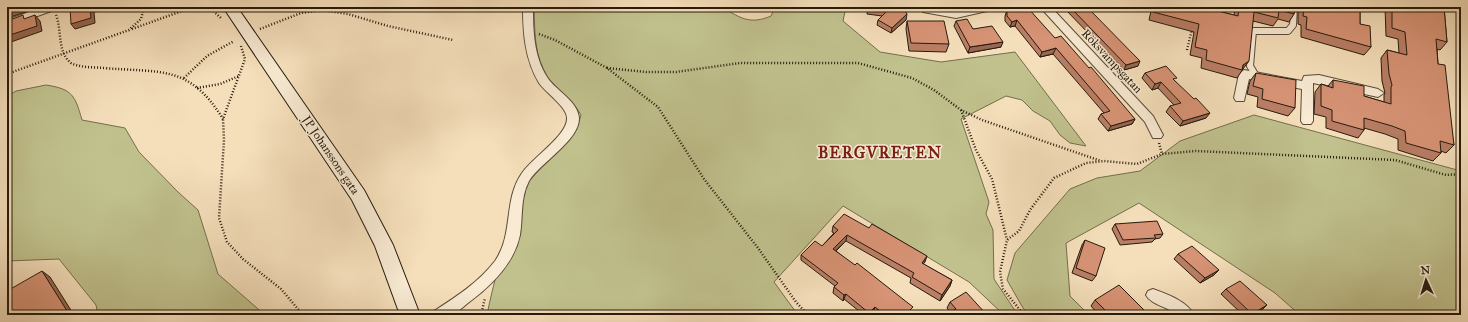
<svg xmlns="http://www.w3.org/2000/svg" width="1468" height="322" viewBox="0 0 1468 322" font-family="'IM FELL Great Primer',serif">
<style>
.green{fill:#c0c18d;stroke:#736e4d}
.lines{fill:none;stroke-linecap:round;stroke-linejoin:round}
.lane-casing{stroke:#5a4b38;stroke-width:8}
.street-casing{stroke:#5a4b38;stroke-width:2}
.secondary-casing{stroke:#261a0d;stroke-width:2}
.path{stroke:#261a0d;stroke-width:2.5;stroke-dasharray:1 2;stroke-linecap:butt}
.lane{stroke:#f8ead3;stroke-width:6}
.street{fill:#f8ead3;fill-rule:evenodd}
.secondary{fill:#f8ead3;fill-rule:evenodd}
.wall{fill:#b97e65;stroke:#261a0d}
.shaded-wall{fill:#966752;stroke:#261a0d}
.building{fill:#d79375;stroke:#261a0d}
.labels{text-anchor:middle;stroke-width:3;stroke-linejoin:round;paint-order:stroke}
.street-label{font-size:12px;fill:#261a0d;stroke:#f8ead3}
.district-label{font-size:16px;font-weight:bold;letter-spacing:1px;fill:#7a1f14;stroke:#f8ead3}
</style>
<rect width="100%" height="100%" fill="#f5dfbb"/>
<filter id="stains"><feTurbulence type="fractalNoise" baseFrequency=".005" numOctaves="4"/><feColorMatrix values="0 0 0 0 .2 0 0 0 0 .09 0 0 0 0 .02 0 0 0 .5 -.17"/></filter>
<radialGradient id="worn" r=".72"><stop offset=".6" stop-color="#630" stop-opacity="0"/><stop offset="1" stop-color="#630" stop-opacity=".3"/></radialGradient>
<path class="green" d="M534 7H722C740 18 750 25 771 16L775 7H846L843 21 880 52 941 62 1015 52 1086 146 1070 143 1060 135 1050 121 1033 111 1022 100 1006 96 961 119 989 202 986 214 993 230 994 279 1018 315H1004L969 282 843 206 774 282 798 315H487C493 284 502 254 512 224 515 212 518 199 523 189 537 160 574 147 581 115 573 100 563 98 553 87 534 63 535 35 534 7Z
M46 85C73 89 75 96 82 120L125 128 139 152 178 192 198 210 218 274 265 315H98L96 305 59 259 7 261V96L16 91Z
M1254 115 1461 171V315H1300L1275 293 1139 203 1066 243 1070 296 1089 315H1029L1023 308 1007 280 1015 253 1070 189 1097 178 1140 171 1180 141Z"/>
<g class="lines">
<defs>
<path id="lane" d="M1256 76 1250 66 1253 31H1288L1293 25 1294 7"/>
<path id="street" d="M43 7H58L57 9 7 27V20Z
M523 7H533C533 32 534 56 547 77 555 90 578 101 579 118 580 140 540 163 529 181 520 198 523 217 520 235 514 264 491 286 468 303 463 307 456 314 450 315 445 316 438 315 432 315L434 311C456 297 479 282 495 261 514 234 503 200 522 173 532 158 568 135 567 118 567 107 546 93 539 83 525 59 523 34 523 7Z
M929 7 956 12 977 7H997L996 9 956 18 923 12 922 10 923 8Z
M1040 7H1051L1153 116 1163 135 1161 138H1153L1145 122Z
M1244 70 1302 81 1304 76 1319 75 1378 89 1384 93 1378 97 1313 83V121L1311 124H1303L1301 121 1302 89 1249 79 1244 101H1236L1234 98 1239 74Z
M1153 289C1167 294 1187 301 1194 315H1177C1169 307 1151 305 1146 295L1148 291Z"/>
<path id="secondary" d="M223 7H237L364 190 393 245 420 315H400L375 246 352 200Z"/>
</defs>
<use href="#lane" class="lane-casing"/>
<use href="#street" class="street-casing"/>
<use href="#secondary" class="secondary-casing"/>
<path class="path" d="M209 7 222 19
M1213 7 1219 12
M1457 7 1461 36
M56 15C62 30 57 52 71 63 81 68 93 67 104 68 161 73 189 64 223 119
M132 29 193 7
M260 29 301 13 322 10 348 14 388 26 453 40
M539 34 555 40 607 68 658 107 704 179 758 248 796 302 808 315
M241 46 245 59 223 119 224 140 219 218 227 242 243 259 281 289 303 315
M1187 50 1192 29
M607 68 646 72H676L740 63H858L912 78 934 90 961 110 982 120 1101 161
M7 74 129 30 141 19 144 7
M184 78 207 56 234 41
M197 88 220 84 239 76
M961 110 976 150 992 179 1007 240
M1159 143 1162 154
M481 315 485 298
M1024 315 1003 289 1000 272 1007 240 1019 231 1030 210 1054 178 1086 163 1104 161 1137 164 1162 154 1196 151 1395 160 1446 175 1461 174"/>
<use href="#lane" class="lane"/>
<use href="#street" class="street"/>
<use href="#secondary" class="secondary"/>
</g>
<path class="wall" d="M868 7H903L906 20 891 33 877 25 878 20 882 16 867 14Z
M1063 7H1087L1138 66 1124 70Z
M1141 7H1202L1234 15 1235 7H1295L1294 14 1289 22 1278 19 1273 26 1253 21 1243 69 1237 78 1201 68 1202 58 1190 55 1194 32 1149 20 1151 11 1141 8Z
M1298 7H1360V24L1371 47 1364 55 1301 37V25L1298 24Z
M1385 7H1444L1447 42 1440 50 1437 49 1438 64 1454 145 1446 153 1441 151V153L1433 161 1398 150V139L1385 134 1364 128V130L1358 138 1326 128V117L1314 114 1315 92 1321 84 1328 86 1333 80 1364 96 1384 102V95L1385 93 1382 81 1381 58 1387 50 1399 53 1398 39 1386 36Z
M1007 10 1055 38 1135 119 1132 124 1108 131 1098 119 1101 114 1104 113 1053 54 1040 57 1015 26 1010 27 1005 21V16Z
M907 21 949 44 946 52 909 51 906 29Z
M956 21 973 29 1001 47 968 53 954 26Z
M1145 73 1175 81 1206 118 1180 126 1166 112 1170 106 1174 105 1158 88 1152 90 1142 78Z
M1256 73 1295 108 1288 116 1257 107 1258 97 1247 94 1250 81Z
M1115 224 1163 234 1160 238 1155 239 1152 242 1120 245 1112 229Z
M833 226 925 262 923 264 952 280 950 286 940 301 910 283 911 278 846 241 836 251 916 315H877L873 312 871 315H864L844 299 843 301 833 293 834 287 835 286 801 260V255L822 246 834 233 832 232Z
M1085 240 1096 276 1092 281 1072 273 1082 245Z
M1178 254 1214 275 1200 283 1174 259Z
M1226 289 1267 305 1262 310 1254 315H1243L1221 294Z
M1095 300 1149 315H1099L1091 306Z
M950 302 987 315H949L950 312 947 308Z"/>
<path class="shaded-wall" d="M18 7H25L26 12 7 18V11Z
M90 7H105V9L94 12 95 23 75 29 71 24Z
M907 14 906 20 891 33 892 28Z
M35 15 40 21 42 31 11 42 7 38V36Z
M1017 20 1015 26 1010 27 1012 22Z
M1003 42 1001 47 968 53 970 47Z
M1056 48 1053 54 1040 57 1042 52Z
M1140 61 1138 66 1124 70 1126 65Z
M1249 61 1243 69 1242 70 1243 65Z
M1161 82 1158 88 1152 90 1155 84Z
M1210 113 1206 118 1180 126 1183 121Z
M1135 119 1132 124 1108 131 1111 126Z
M847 235 846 241 832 254 833 249Z
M927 256 925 262 920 268 922 263Z
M1219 270 1214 275 1200 283 1205 278Z
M42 271 50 277 74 315H69Z
M952 280 950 286 940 301 942 295Z
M846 294 844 299 843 301 844 295Z
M1267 305 1262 310 1254 315H1252Z
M875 307 873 312 871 315H869V313Z
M1117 311 1114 315H1110Z"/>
<path class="building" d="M7 7H18L7 11Z
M70 7H91H90L91 18 71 24Z
M868 7H903L907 14 892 28 878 20 887 11 868 8Z
M1020 7H1027L1055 38 1061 36 1089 68 1091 67 1135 119 1111 126 1101 114 1110 111 1056 48 1042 52 1017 20 1012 22 1007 16V10Z
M1070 7H1087L1140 61 1126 65Z
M1154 7H1202L1238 16 1239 7H1295L1294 14 1279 10 1278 18 1254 12 1249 61 1243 65 1242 70 1206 60 1207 50 1195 47 1199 24 1153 12Z
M1304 7H1360V24L1370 26 1371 47 1306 29 1307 17 1303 16Z
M1392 7H1444L1447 42 1436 39 1438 64 1445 65 1454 145 1440 141 1441 153 1406 143 1405 131 1392 126 1364 118V130L1332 121V110L1321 106V84L1333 88V80L1364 86V96L1391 104V87L1392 85 1389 74 1387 50 1407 55 1405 32 1392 28Z
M23 15 24 19 35 15 37 26 7 36V21Z
M967 19 973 29 992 26 1003 42 970 47 956 21Z
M907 21H944L949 44 911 43Z
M1166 66 1177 78 1173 79 1194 99 1196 98 1210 113 1183 121 1170 106 1181 103 1161 82 1155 84 1145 73Z
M1256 73 1296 80 1295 108 1262 99 1263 89 1253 86Z
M844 214 869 228 872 224 927 256 922 263 952 280 942 295 912 277 914 273 847 235 833 249 855 265 857 263 913 307 910 310 916 315H885L875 307 869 313 846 294 844 295 834 287 838 283 801 255 815 241 822 246 838 230 833 226Z
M1157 221 1163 234 1154 235 1156 238 1123 240 1115 224Z
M1085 240 1105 248 1096 276 1076 268Z
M1192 246 1219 270 1205 278 1178 254Z
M42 271 69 314V315H14L7 304V291Z
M1240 281 1267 305 1252 314 1226 289Z
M1119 285 1149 315H1121L1117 311 1110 315 1095 300Z
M966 292 987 315H953L950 312 956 309 950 302Z"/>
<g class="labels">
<g class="street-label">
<text transform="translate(1112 61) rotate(47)" y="4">Röksvampsgatan</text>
<text transform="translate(331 155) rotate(56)" y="4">JP Johanssons gata</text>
</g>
<g class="district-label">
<text x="880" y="158">BERGVRETEN</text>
</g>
</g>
<rect width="1468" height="322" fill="none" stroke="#f5dfbb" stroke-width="24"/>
<rect x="8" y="8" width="1452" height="306" fill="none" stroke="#261a0d" stroke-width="2"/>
<rect x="12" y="12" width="1444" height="298" fill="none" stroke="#261a0d"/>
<g transform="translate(1426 280) rotate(356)" stroke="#f8ead3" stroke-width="3" paint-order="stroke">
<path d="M0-3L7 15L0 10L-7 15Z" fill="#261a0d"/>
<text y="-6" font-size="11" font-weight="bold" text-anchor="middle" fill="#261a0d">N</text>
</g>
<rect width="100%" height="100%" filter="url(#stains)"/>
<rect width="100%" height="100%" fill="url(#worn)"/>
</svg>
